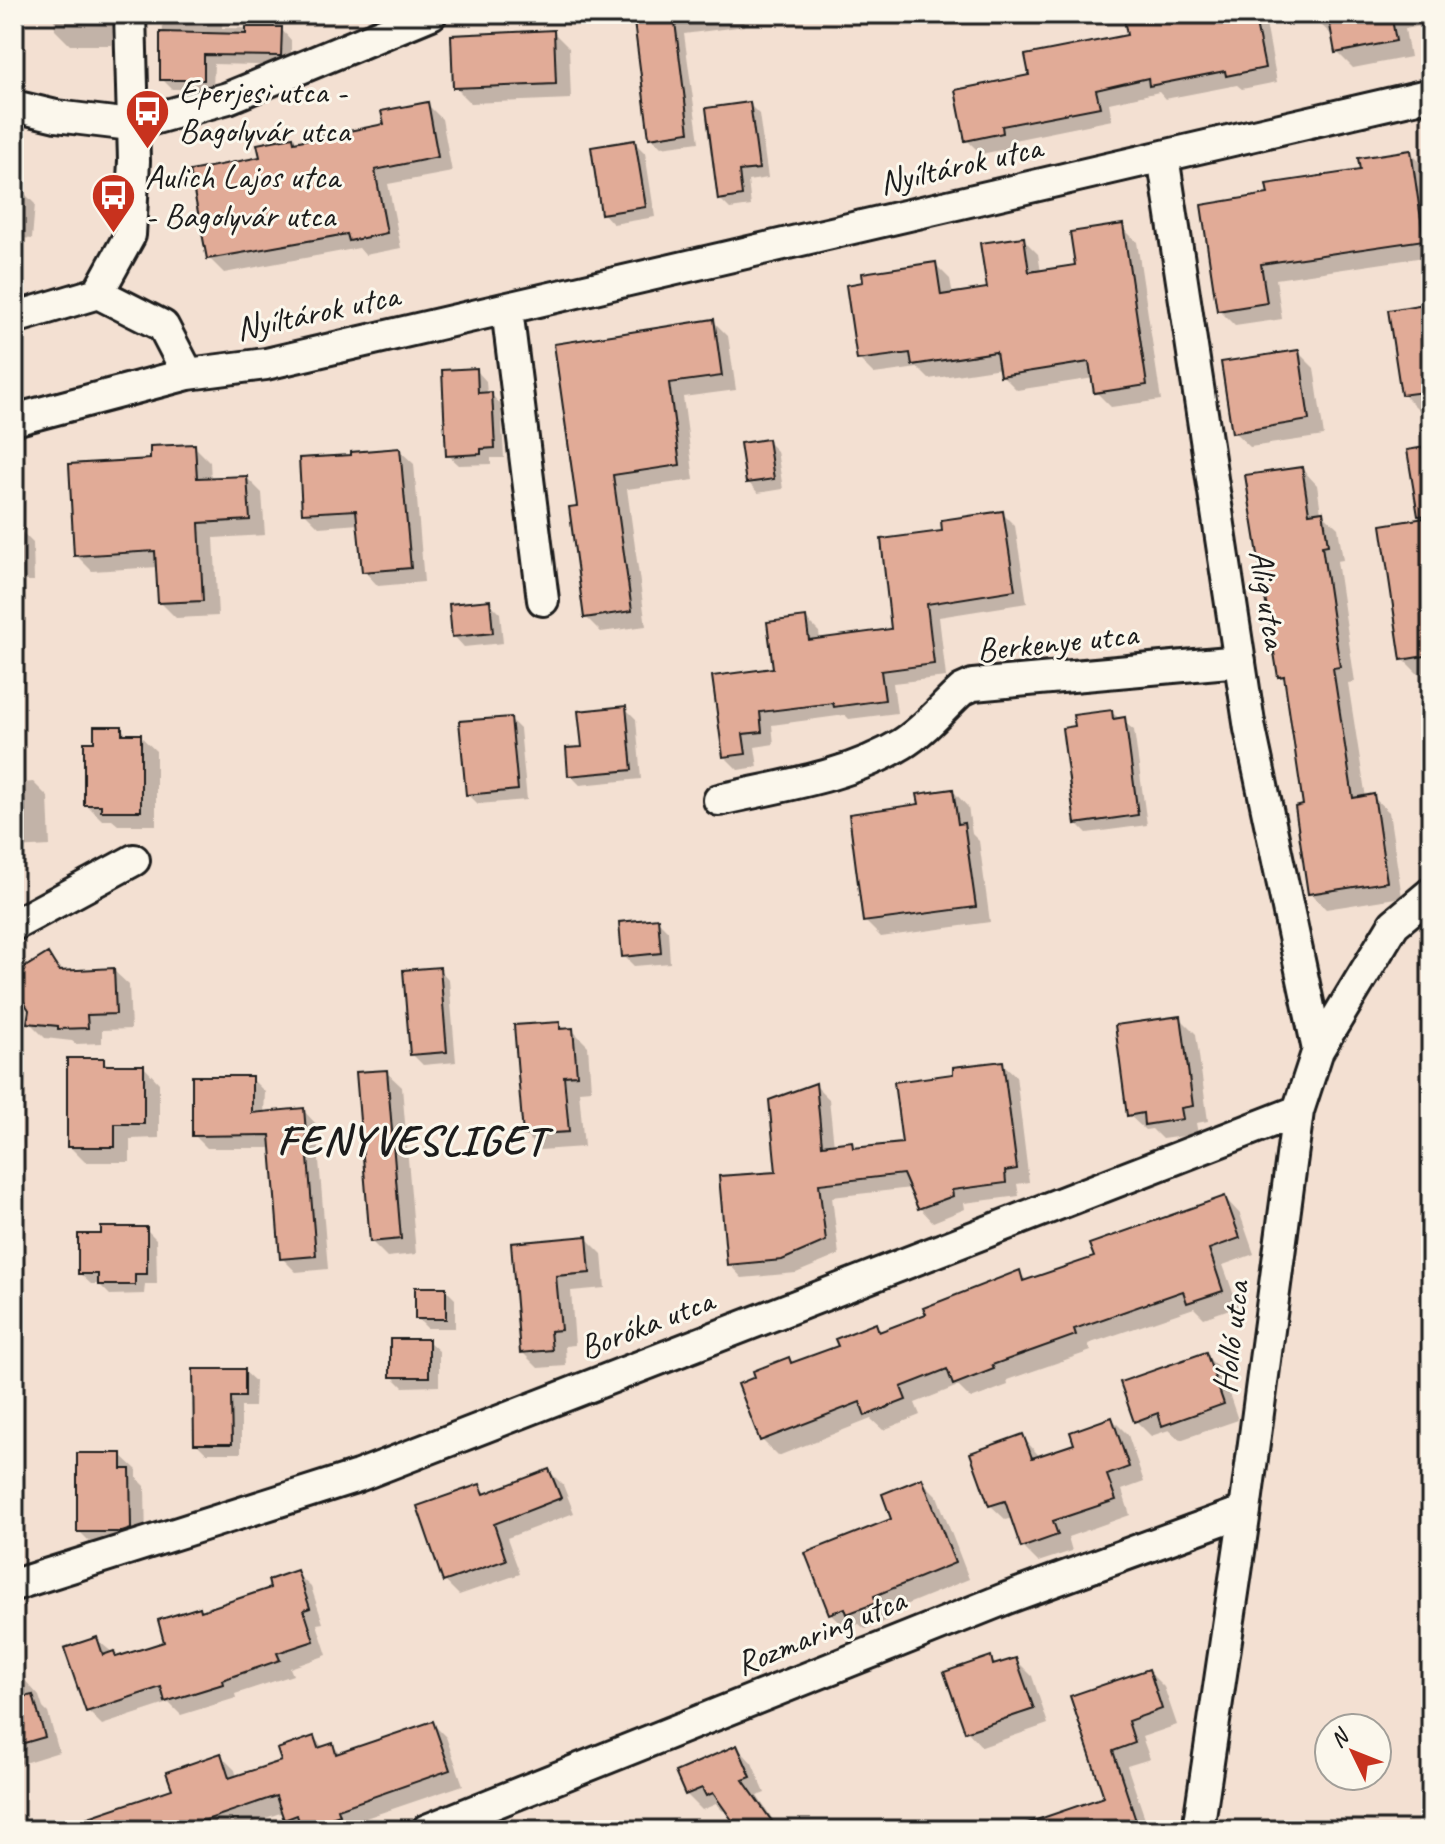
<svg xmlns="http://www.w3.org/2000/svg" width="1445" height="1844" viewBox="0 0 1445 1844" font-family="Caveat,sans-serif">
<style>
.shadow{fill:#0003}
.building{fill:#e1ab97;stroke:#1c1c1c;stroke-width:2}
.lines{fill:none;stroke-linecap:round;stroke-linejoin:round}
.minor-casing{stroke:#1c1c1c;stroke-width:36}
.minor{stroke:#fbf7ec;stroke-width:30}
.labels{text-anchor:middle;stroke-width:6;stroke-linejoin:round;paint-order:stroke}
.poi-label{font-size:34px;fill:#1c1c1c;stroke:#fbf7ec;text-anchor:start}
.street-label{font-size:34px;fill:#1c1c1c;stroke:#fbf7ec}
.district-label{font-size:42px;font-weight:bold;letter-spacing:2px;fill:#1c1c1c;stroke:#fbf7ec}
</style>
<rect width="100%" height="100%" fill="#f3e0d2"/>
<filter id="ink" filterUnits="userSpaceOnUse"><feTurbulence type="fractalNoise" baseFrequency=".0125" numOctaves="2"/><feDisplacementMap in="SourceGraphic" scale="16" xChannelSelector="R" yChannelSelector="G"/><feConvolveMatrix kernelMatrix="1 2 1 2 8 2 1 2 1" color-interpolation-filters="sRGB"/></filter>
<g filter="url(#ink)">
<path class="shadow" d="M54 14H112V45H70L55 30Z
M163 14H223L222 28 281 29 291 40V66L214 64 213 89H172L162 79Z
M635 14H743L745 26 684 34 699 142 661 147 651 137Z
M873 14H906L878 20Z
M1125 14H1261L1265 18 1277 82 1242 89 1237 85 1165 99 1159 92 1109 103 1112 120 1014 140 1016 147 981 154 967 140 1031 77 1130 36Z
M1317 14H1431V24L1405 29 1410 57 1353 68 1337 52 1335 38 1318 22Z
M553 32 569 48 571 99 471 103 455 87Z
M427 104 442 119 452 172 388 184 401 248 365 255 359 248 224 273 209 258 292 139 297 143 386 126Z
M749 104 759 114 768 178 748 181 751 206 730 209 720 199Z
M635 143 645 153 655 217 613 224 603 213Z
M1410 152 1426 168 1431 203V256L1276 279 1282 319 1235 326 1219 310 1270 196 1362 172Z
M14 193 25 194 35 204 32 239 14 237Z
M1122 227 1137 242 1161 400 1111 407 1096 392 1094 378 1017 390 1002 375 1001 368 929 379 918 368 874 374 859 359 935 264 950 279 953 295 989 289 1023 239 1038 254 1041 272 1077 267Z
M1431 305V408L1419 410 1403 394Z
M713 321 728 336 736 390 683 397 694 480 627 489 646 626 601 632 586 617 579 508Z
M1298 352 1314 368 1324 436 1250 447 1234 432Z
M476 370 486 381 487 394H491L501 405 504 458H491V464L459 465 448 455Z
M767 441 777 451 783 489 758 493 748 482Z
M194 446 210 462 211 480 247 478 262 493 265 535 214 538 218 616 176 618 160 602 158 567 92 571 76 555Z
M1431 448V672L1418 674 1403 659 1421 521 1409 452Z
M399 450 414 464 424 582 378 586 364 571 359 524 319 527 304 512 353 457Z
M1302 469 1317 485 1321 512 1338 528 1343 560 1337 561 1355 682 1348 683 1366 798 1373 797 1389 812 1402 897 1326 909 1310 893 1306 807 1287 682 1280 676Z
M1002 513 1015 526 1027 603 939 617 946 677 893 683 897 713 849 719 845 715 772 725 774 744 755 747 758 767 738 770 725 757 806 619 819 632 820 640 893 631 945 533Z
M14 529H19L33 543 34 581H14Z
M489 602 500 613 503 643 464 647 454 636Z
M625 708 636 719 641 779 580 785 570 775 584 749Z
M1111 712 1134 730 1147 825 1087 833 1077 823V728Z
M510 719 520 729 527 800 478 804 468 794Z
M121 728 128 736H140L156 751V825H118L112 820H102L86 804 96 744Z
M33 782 48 797 50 846 14 848V784Z
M953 791 968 807 972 834 979 841 990 922 881 937 865 921 921 806Z
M657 920 668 931 670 963 634 966 624 956Z
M48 955 64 972 113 970 129 985 131 1029 102 1030V1043L76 1044 72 1041 45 1038 29 1022 31 1009 14 982V977Z
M439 969 449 980 456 1062 423 1065 412 1054Z
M1180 1018 1196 1034 1208 1121 1196 1123 1198 1134 1162 1139 1152 1129 1145 1130 1129 1115Z
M559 1024 566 1030H572L588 1046 591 1090 579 1091 584 1147 540 1150 524 1134Z
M103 1060 110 1067H144L159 1083V1138L130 1139V1162H85L69 1146Z
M1002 1063 1016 1076 1029 1182 1017 1184 1019 1196 964 1203 965 1209 933 1222 920 1208 911 1188 832 1197 839 1255 796 1273 742 1278 729 1264 778 1173 816 1086 829 1099 834 1146 851 1144 857 1149 905 1144 956 1076Z
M386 1072 402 1087 416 1254 387 1257 371 1241Z
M251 1078 265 1092 264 1114 303 1110 316 1124 328 1269 296 1272 282 1258 273 1148H207L194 1135Z
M1225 1198 1240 1214 1254 1254 1223 1265 1238 1306 1204 1318 1194 1308 1088 1344 1091 1351 1007 1380 1008 1385 971 1399 958 1386 915 1403 920 1415 883 1430 871 1419 778 1456 762 1440 788 1360 793 1364 841 1347 876 1325 883 1333 928 1315 1019 1272 1028 1282 1096 1259Z
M146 1229 156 1239 157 1284H145L144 1294 110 1295 99 1284H91L80 1274 103 1236Z
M586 1238 602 1254 605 1288 571 1291 575 1345 565 1346 566 1366 538 1368 522 1352 513 1245Z
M445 1289 455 1299V1328H427L417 1318Z
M428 1341 439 1351V1386L403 1387 392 1376Z
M1205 1355 1221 1370 1238 1420 1180 1440 1169 1430 1151 1436 1136 1421Z
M244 1371 255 1381 254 1407H241V1453H206L196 1443Z
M1112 1419 1128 1435 1144 1482 1122 1490 1130 1515 1068 1537 1072 1551 1038 1562 1023 1547 1013 1518 1006 1520 990 1505 1023 1437 1040 1457 1076 1445Z
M121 1455 137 1470V1478L145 1486 146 1545 95 1547 79 1531Z
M549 1471 563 1485 574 1513 507 1538 520 1574 459 1595 445 1581 480 1486 488 1495Z
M922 1481 937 1496 969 1579 888 1612 891 1619 865 1629 859 1624 846 1628 830 1613Z
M296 1573 311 1587 323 1623 317 1624 327 1655 290 1668 293 1675 235 1694 236 1698 181 1715 169 1703 102 1725 88 1711 96 1639 119 1658 166 1643 202 1613 273 1589Z
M990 1659 998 1666 1016 1660 1032 1676 1048 1724 982 1747 967 1731Z
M14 1668 39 1696 43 1708 48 1713 59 1752 14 1766Z
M1148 1671 1164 1687 1177 1725 1142 1737 1150 1759 1127 1766 1149 1830H1033L1107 1798 1072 1698Z
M432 1723 446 1737 463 1785 351 1823 353 1829 349 1830H297L286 1819 283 1812 231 1830H86L175 1790 220 1755 235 1770 237 1778 284 1762 314 1738 324 1748 332 1745 341 1754Z
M737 1747 752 1763 765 1793 757 1796 780 1830H741L726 1809 723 1811 716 1804 702 1810 686 1794Z"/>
<path class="building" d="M633 14H674L689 132 649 138Z
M1123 14H1254L1265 68 1226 76 1225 71 1149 86 1148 78 1096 90 1100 107 1002 126 1003 133 965 141 955 90 1029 75 1025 55 1127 35Z
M1328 14H1391L1396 41 1335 53Z
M246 27H282L281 56 204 55V80H160V32L246 34Z
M554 30 556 84 453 88 451 35Z
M428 102 438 157 375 170 387 233 349 241 347 234 207 259 190 171 260 157 257 144 293 137 294 142 384 124 381 111Z
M750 102 759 169 739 171 742 196 718 200 706 108Z
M635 140 646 207 601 214 591 147Z
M1411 150 1424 240 1261 264 1267 303 1217 311 1201 205 1268 194 1266 184 1360 170 1358 158Z
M1123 224 1147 385 1094 393 1089 362 1000 376 996 352 912 365 910 353 857 360 846 285 863 282 862 273 936 262 941 295 987 288 980 243 1024 237 1029 272 1075 265 1070 232Z
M1431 303V391L1401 395 1388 310Z
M714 319 722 376 669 383 680 465 613 475 632 611 584 618 569 507 577 506 554 344Z
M1299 350 1309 420 1232 433 1221 362Z
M477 368 478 393 492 392 495 448 481 449V454L446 456 442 370Z
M768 439 774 479 746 483 740 443Z
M195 444 197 478 247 476 250 520 199 523 203 601 158 603 155 551 74 556 69 464 150 459V446Z
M1431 446V515L1418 516 1407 450Z
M400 448 411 568 362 572 356 510 302 513 299 458 351 455V452Z
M1302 467 1309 513 1323 511 1328 545 1322 546 1340 667 1333 668 1353 798 1374 794 1387 882 1308 894 1295 807 1303 805 1284 676 1278 677 1245 475Z
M1003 511 1015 590 927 604 934 664 881 671 885 700 834 707 833 703 760 712 762 732 743 734 746 754 723 757 712 676 773 668 767 622 806 617 809 640 891 629 881 539 942 531 941 520Z
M1431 517V655L1401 660 1381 525Z
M490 600 493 633 452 637 449 604Z
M626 706 632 770 568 776 566 748 582 747 578 711Z
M1112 710 1113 719 1125 717 1138 815 1075 824 1062 728 1075 726 1073 715Z
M511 717 518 790 466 795 459 721Z
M94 726H122V734H141V811H101V805H84V742H94Z
M953 789 958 824 964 823 976 907 863 922 849 814 919 804 917 794Z
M658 918 661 953 622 957 619 922Z
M48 953 59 971 114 968 116 1014 87 1015 88 1028 58 1029V1026L27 1023 29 1010 14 986V974Z
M440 967 447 1052 410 1055 403 970Z
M1181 1016 1193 1106 1181 1108 1183 1119 1144 1125 1143 1113 1127 1116 1115 1025Z
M560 1022V1029L573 1028 577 1075 564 1076 569 1132 523 1135 514 1025Z
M67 1058H104V1065H144V1124H115V1147H67Z
M1003 1061 1017 1169 1005 1171 1006 1183 952 1190 953 1196 918 1209 903 1174 819 1184 826 1241 782 1260 727 1265 719 1176 776 1172 769 1100 816 1083 822 1145 852 1141 853 1148 902 1143 894 1082 953 1074V1067Z
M387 1070 401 1239 370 1242 356 1072Z
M192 1076H252V1113L304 1108 316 1256 280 1259 270 1135 192 1136Z
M1225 1196 1240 1238 1209 1249 1223 1291 1187 1303 1183 1291 1074 1329 1076 1335 992 1365 994 1369 953 1385 947 1369 901 1387 906 1400 865 1416 860 1402 760 1441 738 1384 755 1377 753 1371 789 1357 791 1363 838 1346 835 1339 876 1323 879 1332 926 1314 923 1308 1020 1270 1023 1281 1094 1257 1089 1244Z
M101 1227H147V1274H135V1285H98V1274H78V1234H101Z
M587 1236 590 1273 556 1276 561 1330 550 1331 552 1350 520 1353 511 1243Z
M415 1287H446V1319H415Z
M390 1339H429V1377H390Z
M1206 1352 1224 1404 1162 1426 1158 1413 1134 1422 1120 1382Z
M193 1369H245V1397H231L232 1444H194Z
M1112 1417 1129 1467 1107 1475 1116 1500 1053 1521 1058 1535 1021 1548 1005 1501 989 1506 970 1453 1023 1434 1032 1458 1074 1444 1070 1432Z
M77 1453H122V1469H130L131 1529 122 1532H77Z
M549 1469 561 1498 494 1524 506 1560 443 1582 417 1506 480 1484 484 1494Z
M922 1478 955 1563 874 1596 876 1603 847 1614 845 1608 829 1614 805 1553 891 1519 882 1494Z
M297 1570 310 1608 304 1610 314 1641 277 1653 280 1660 222 1680 223 1684 165 1702 161 1687 86 1712 64 1648 97 1637 103 1655 114 1651 116 1657 164 1642 158 1620 200 1607 201 1611 270 1588 268 1580Z
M991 1656 993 1665 1016 1658 1034 1709 965 1732 944 1672Z
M1149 1669 1162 1709 1128 1721 1135 1743 1113 1751 1139 1830H1020L1019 1826 1104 1797 1070 1696Z
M33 1695 45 1737 14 1746V1699Z
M433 1721 450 1770 338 1809 340 1815 301 1828 297 1815 284 1820 276 1796 177 1830H63L62 1826 172 1789 166 1772 221 1753 229 1778 281 1761 277 1749 314 1736 318 1748 333 1743 336 1754Z
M737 1745 751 1777 743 1780 778 1830H739L713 1793 706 1796 702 1788 685 1795 675 1772Z"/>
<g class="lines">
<defs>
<path id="minor" d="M14 106 56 116 131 125 228 98 431 14
M1163 156 1250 729 1318 1050
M98 293 163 326 188 374
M507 309 543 600
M14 318 98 293 130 235 134 161 130 14
M14 420 188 374 266 364 1431 94
M719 800C780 786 848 777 902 744 924 731 943 707 962 690L973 685 1240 661
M14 925 134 860
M14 1585 358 1476 1298 1111
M427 1830 1007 1598 1245 1511
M1198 1830 1245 1511 1298 1111 1318 1050 1394 924 1431 893"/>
</defs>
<use href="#minor" class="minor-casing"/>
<use href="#minor" class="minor"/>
</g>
</g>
<defs>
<symbol id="bus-pin" viewBox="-11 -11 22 30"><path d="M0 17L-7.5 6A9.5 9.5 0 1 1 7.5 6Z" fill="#c8321e" stroke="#fbf7ec"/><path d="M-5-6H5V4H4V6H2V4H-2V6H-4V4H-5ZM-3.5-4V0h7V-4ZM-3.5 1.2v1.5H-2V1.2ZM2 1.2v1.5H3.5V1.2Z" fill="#fff"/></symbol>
</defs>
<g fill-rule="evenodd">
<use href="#bus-pin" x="122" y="86" width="51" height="69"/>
<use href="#bus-pin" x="88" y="170" width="51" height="69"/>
</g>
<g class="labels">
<g class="poi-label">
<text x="179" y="103">Eperjesi utca -<tspan x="179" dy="39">Bagolyvár utca</tspan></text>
<text x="145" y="188">Aulich Lajos utca<tspan x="145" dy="39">- Bagolyvár utca</tspan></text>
</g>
<g class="street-label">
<text transform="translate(960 164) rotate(-13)" y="12">Nyíltárok utca</text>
<text transform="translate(317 311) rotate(-12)" y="12">Nyíltárok utca</text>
<text transform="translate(1269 599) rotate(81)" y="12">Alig utca</text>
<text transform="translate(1057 641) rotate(-6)" y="12">Berkenye utca</text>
<text transform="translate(646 1323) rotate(-21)" y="12">Boróka utca</text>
<text transform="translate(1230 1337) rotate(-83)" y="12">Holló utca</text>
<text transform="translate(820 1631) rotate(-22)" y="12">Rozmaring utca</text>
</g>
<g class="district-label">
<text x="412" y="1154">FENYVESLIGET</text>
</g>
</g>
<rect width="1445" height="1844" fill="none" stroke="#fbf7ec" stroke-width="48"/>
<rect x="24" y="24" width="1397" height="1796" fill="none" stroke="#1c1c1c" stroke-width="3" filter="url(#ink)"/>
<g transform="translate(1353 1752) rotate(313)"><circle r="38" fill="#fbf7ec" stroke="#a29f99" stroke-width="2"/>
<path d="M0-6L14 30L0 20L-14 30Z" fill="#c8321e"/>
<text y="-12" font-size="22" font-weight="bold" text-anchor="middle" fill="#1c1c1c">N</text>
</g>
</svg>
